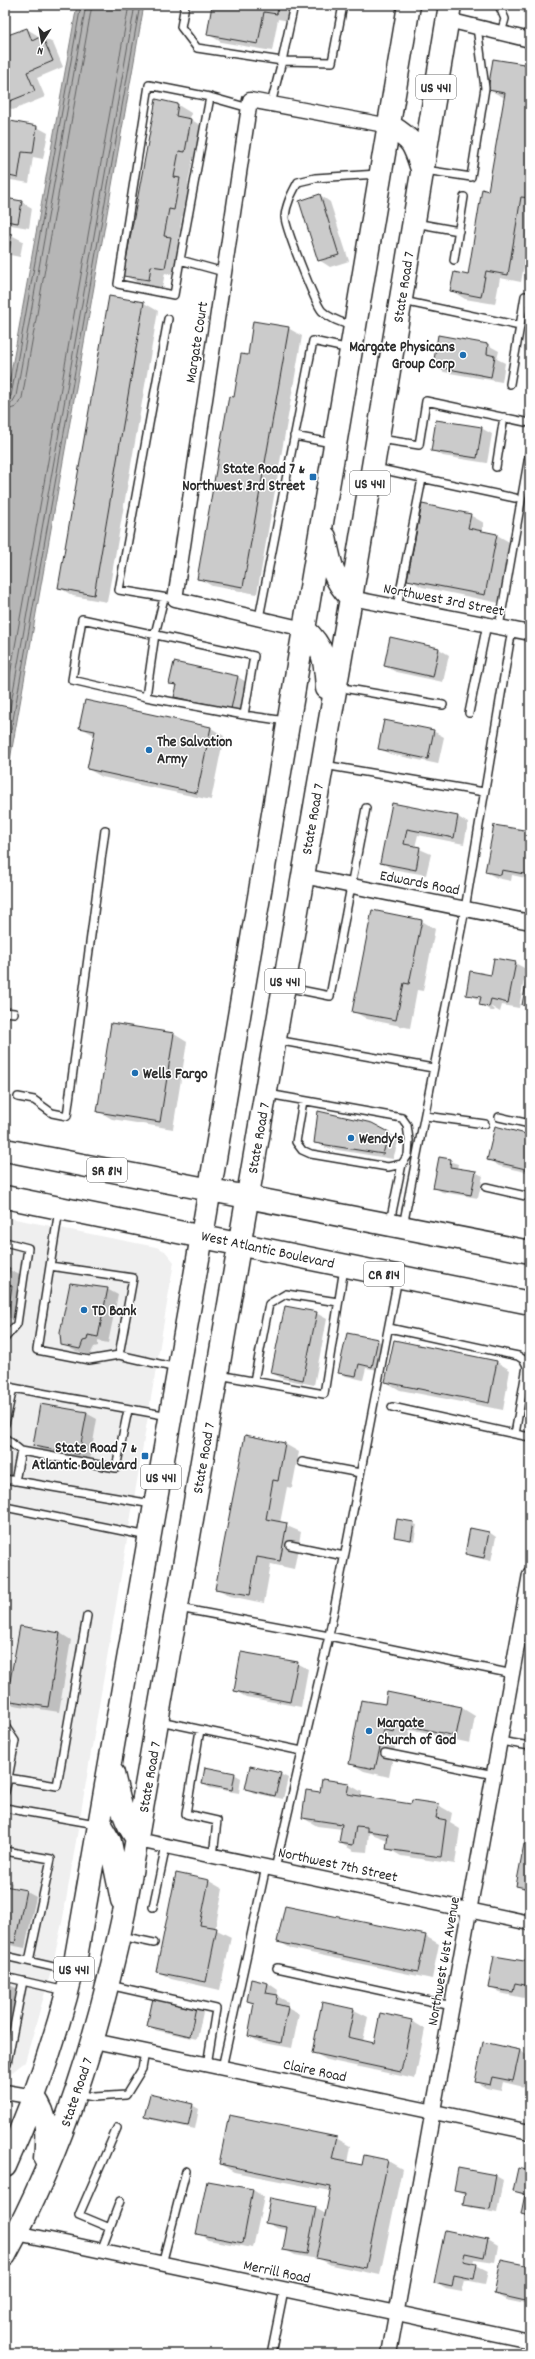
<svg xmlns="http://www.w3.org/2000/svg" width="535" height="2359" viewBox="0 0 535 2359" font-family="Dekko,sans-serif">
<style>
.built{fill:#efefef}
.water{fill:#b6b6b6;stroke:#7e7e7e}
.shadow{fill:#0003;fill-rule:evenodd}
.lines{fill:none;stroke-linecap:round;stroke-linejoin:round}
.shore{stroke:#636363;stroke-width:1}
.building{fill:#cbcbcb;stroke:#2b2b2b}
.service-casing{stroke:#2b2b2b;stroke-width:10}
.minor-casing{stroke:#2b2b2b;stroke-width:17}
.primary-casing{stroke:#2b2b2b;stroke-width:25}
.service{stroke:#fff;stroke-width:7}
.minor{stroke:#fff;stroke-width:14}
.primary{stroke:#fff;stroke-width:22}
.poi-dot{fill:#1f6fb2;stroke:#fff;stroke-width:1.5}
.labels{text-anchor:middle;stroke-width:3;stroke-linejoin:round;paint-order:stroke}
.shield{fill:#fff;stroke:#6b6b6b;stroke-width:1}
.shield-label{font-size:14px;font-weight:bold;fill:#2b2b2b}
.street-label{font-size:15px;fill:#2b2b2b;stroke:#fff}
.poi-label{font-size:15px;font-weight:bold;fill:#2b2b2b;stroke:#fff;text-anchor:start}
</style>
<rect width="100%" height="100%" fill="#fff"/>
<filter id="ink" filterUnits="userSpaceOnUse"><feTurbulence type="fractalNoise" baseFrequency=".025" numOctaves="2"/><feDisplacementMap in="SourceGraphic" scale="8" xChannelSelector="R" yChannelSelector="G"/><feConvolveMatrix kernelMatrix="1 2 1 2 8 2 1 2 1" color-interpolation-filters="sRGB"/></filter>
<g filter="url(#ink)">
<path class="built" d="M5 1217 156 1247 165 1251 174 1262 63 1918 52 1968 25 2062 11 2073 5 2072Z"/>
<path class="water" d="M77 5H144L5 788V406Z"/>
<path class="shadow" d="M213 5H293L290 21 278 19 272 51 221 42 208 34Z
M513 5H530V14L524 13Z
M27 29 37 35 39 39 42 37 53 43 63 67 37 78 45 97 13 110 5 105V37Z
M530 66V232L521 282 500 278 495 304 465 299 452 291 468 276 489 192 505 98 489 90Z
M178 105 191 113 190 119 205 128 199 159 193 158 188 183 194 187 188 218 182 216 178 242 184 246 178 276 165 273 162 288 138 283 124 275Z
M5 121 37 127 48 133 43 159 33 157 29 183 5 179Z
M320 195 330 202 349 261 330 267 319 260Z
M5 199 22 202 32 208 29 228 11 225 9 234 23 241 20 257 5 254Z
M110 297 144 303 158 311 107 602 73 596 60 588Z
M288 328 302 336 257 594 212 586 198 578 235 398 248 356Z
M439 336 488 345 499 351 497 359 505 363 502 382 444 372 434 366Z
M481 428 492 434 487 463 443 456 432 450Z
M470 515 484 523 482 532 497 535 511 543 499 603 422 587 408 579Z
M439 649 449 655 443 682 396 672 385 666Z
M238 677 248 683 241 715 186 702 175 696 177 687 170 683Z
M80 727 211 728 224 736 211 800 102 777 88 769 94 735Z
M433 731 444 737 438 764 390 754 379 748Z
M393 804 458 817 468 823 464 844 418 835 415 847 431 854 426 875 392 869 381 862Z
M530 832V879L512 875 511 881 497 878 486 872Z
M422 921 435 929 423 991 417 990 410 1028 367 1019 353 1011Z
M515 963 526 969 519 1008 502 1005 500 1012 490 1006 495 1011H491L480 1004 481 1001 467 994 492 976ZM477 996 486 997V999L477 998Z
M174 1034 187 1042 173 1129 112 1119 98 1111Z
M372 1124 399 1139 393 1159 326 1148 316 1142Z
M530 1136V1173L499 1166 488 1159Z
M440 1158 458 1164 457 1169 475 1172 483 1176 478 1198 442 1192 434 1187Z
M5 1268 20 1275 17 1290 22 1293 19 1320 5 1317Z
M107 1289 118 1295 108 1343 98 1341V1346L94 1347 90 1355 73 1350 62 1344Z
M316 1313 327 1319 314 1385 283 1379 272 1373Z
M377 1340 385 1345 379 1370 366 1368 363 1380 346 1376 339 1372Z
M497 1362 510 1370 503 1410 400 1390 386 1382Z
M86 1413 97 1419 90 1460 44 1452 34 1445Z
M246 1437 285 1444 299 1452 292 1488 287 1487 280 1523 301 1532 294 1569 271 1564 264 1603 230 1596 216 1588Z
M398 1520 417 1525 414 1541 395 1537Z
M489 1532 496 1537 491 1561 473 1557 466 1553Z
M20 1627 60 1633 71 1640 59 1712 14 1705 5 1700V1685L11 1682Z
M297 1663 308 1669 301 1707 246 1697 235 1691Z
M386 1705 462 1708 475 1716 470 1743 410 1730 408 1739 397 1737 389 1777 364 1771 350 1763Z
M234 1774 241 1778 239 1793 210 1788 203 1784Z
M280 1774 288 1778 283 1799 254 1793 247 1789Z
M348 1784 362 1792 361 1797 412 1805H438L452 1813 450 1823 460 1829 455 1864 401 1856 387 1848 388 1840 369 1833 367 1852 354 1851 340 1843 342 1829 317 1826 303 1818 321 1793Z
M530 1846V1892L517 1886Z
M177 1875 209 1881 223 1889 215 1929 231 1937 220 1990 171 1979 157 1971Z
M5 1879 12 1883 11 1888 25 1891 36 1897 25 1948 5 1944Z
M425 1936 439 1944 432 1979 292 1949 278 1941Z
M530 1963V1989H526L524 1998 500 1993 489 1987Z
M5 1983 18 1989 5 2050Z
M268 1983 278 1990 277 1996 288 2002 287 2008 299 2014 292 2048 259 2042 249 2036 255 2005 248 2001Z
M196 2008 203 2012 197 2039 155 2030 148 2026Z
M354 2010 368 2017 363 2041 375 2044 412 2021 425 2029 415 2079 327 2060 313 2052Z
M484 2043 520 2051 530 2057 524 2087 503 2082 501 2091 486 2088 476 2082Z
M192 2105 199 2109 195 2129 153 2120 146 2116Z
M336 2138 350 2146 347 2163 363 2166 365 2157 388 2161 402 2169 380 2275 331 2265 318 2258 317 2259 295 2255 284 2249 287 2230 277 2228 266 2222 315 2208 326 2214 331 2191 234 2172 220 2164Z
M530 2172V2218L522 2213 526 2196 514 2191Z
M496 2176 503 2180 497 2213 471 2208 464 2204 466 2195 455 2190Z
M208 2182 253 2190 264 2197 253 2248 208 2240 197 2233Z
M446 2231 488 2240 498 2246 495 2262 475 2259 474 2264 488 2271 485 2284 465 2280 462 2292 446 2289 436 2283Z
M530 2267V2305L506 2300 495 2294Z"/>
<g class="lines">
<path class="shore" d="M5 400 11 396 81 5
M5 405 12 403 16 396 86 5
M5 411 16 407 22 398 92 5
M5 703 129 5
M5 737 135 5
M5 765 140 5"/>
</g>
<path class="building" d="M212 5H278L277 14 264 12 258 44 207 35Z
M512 5H530V10L512 7Z
M27 28 32 41 42 36 53 61 27 72 35 91 5 103V36Z
M493 59 530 65V198L521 197 508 275 486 271 481 297 450 291 454 272 468 275 482 189 488 191 505 93 488 90Z
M156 99 178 104 176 116 191 119 185 152 179 151 174 177 180 178 174 210 169 209 164 236 171 237 165 268 151 266 149 280 123 276Z
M5 120 37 126 33 153 22 152 18 178 5 175Z
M320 194 339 255 318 261 299 201Z
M5 198 22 201 18 223 5 221Z
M5 232 12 234 9 252 5 251Z
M109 296 144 302 94 595 58 588Z
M253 321 289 327 243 587 197 579 229 396 234 397 241 354 248 355Z
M438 335 488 344 487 354 495 356 491 377 433 366Z
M436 420 482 427 477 458 431 451Z
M422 504 471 514 468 528 497 534 485 595 407 580Z
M530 554V585H525Z
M390 637 439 648 433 677 384 666Z
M174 662 238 676 231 709 174 697 177 685 169 684Z
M85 700 211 727 197 793 87 769 95 731 79 728Z
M384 720 434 730 428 759 378 749Z
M392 803 458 816 454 838 407 829 404 844 420 847 416 870 380 863Z
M494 825 530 831V875L502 870 501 875 485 872Z
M372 910 422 920 409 984 404 983 396 1020 352 1012Z
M494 958 516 962 508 1003 491 999 489 1007 479 1005 481 997 466 995 470 971 491 975Z
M529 967 530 968V1007L522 1005Z
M111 1023 174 1033 160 1122 97 1112Z
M318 1111 372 1123 389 1132 383 1154 314 1143Z
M495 1126 530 1135V1170L487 1160Z
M439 1157 451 1159 450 1167 476 1171 471 1195 433 1188Z
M5 1267 10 1268 6 1284 12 1286 8 1314H5Z
M70 1283 108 1288 98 1337 88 1335 87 1340 83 1341 80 1349 61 1345 60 1333Z
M285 1306 317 1312 303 1380 271 1373Z
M347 1333 378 1339 372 1367 359 1364 356 1376 338 1373Z
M394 1340 497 1361 489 1403 385 1382Z
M40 1404 87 1412 79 1454 33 1446Z
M245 1435 285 1443 278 1481 273 1480 266 1519 287 1523 280 1561 257 1557 250 1595 215 1589Z
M397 1519 414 1522 411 1540 394 1537Z
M470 1528 489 1532 484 1558 465 1554Z
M20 1626 60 1633 48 1707 5 1700V1680L10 1681Z
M241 1652 298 1662 290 1702 234 1691Z
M387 1692 462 1707 456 1736 396 1723 394 1732 384 1730 375 1769 349 1764 361 1700 385 1704Z
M250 1766 281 1773 275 1796 245 1789Z
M205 1767 235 1773 232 1790 202 1784Z
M322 1779 349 1783 347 1794 411 1804 412 1800 439 1804 436 1818 446 1820 441 1857 386 1849 388 1834 367 1831V1827L356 1826 353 1845 339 1843 342 1824 302 1818 306 1790 320 1792Z
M524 1844 530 1845V1889L516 1886Z
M176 1873 209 1880 200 1925 217 1928 206 1982 156 1972Z
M5 1886 26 1890 15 1943 5 1941Z
M285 1906 426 1935 418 1972 277 1942Z
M494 1956 530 1962V1986L515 1983 513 1992 488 1988Z
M251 1979 268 1983 266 1993 278 1995 276 2004 288 2007 281 2043 248 2036 254 2003 247 2001Z
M153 1998 196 2007 190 2036 147 2026Z
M322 2002 354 2009 348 2037 374 2043 380 2013 412 2020 401 2072 312 2053Z
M483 2042 520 2050 513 2081 492 2077 490 2085 475 2082Z
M150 2094 193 2104 188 2126 144 2117Z
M229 2115 337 2137 332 2159 362 2165 364 2155 388 2160 366 2268 316 2258 331 2187 219 2164Z
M458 2168 496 2175 490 2209 463 2205 465 2192 454 2190Z
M518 2168 530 2171V2216L521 2214 525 2194 513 2191Z
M207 2181 253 2189 243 2243 196 2234Z
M270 2198 316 2207 307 2254 283 2250 287 2227 265 2223Z
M445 2230 488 2239 484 2257 465 2253 463 2261 477 2264 474 2279 454 2275 452 2287 434 2283Z
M501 2260 530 2266V2302L494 2294Z"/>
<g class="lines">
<defs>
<path id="service" d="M185 5 181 27 197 48 282 61 332 62 343 5
M499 5 505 19 501 33
M210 97 249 108
M271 104 282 61 294 5
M425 170 471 177 485 88 477 27
M415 223 459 231
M180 260 174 295 118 284 149 85 210 97 180 260 224 272
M454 260 464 197
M403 301 520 326 510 384
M168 319 119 590 168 598
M352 326C341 322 330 319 322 311 315 303 285 227 285 217 286 204 292 193 298 182L315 178 378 174
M520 326 525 296
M294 436 332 443
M380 439 419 445 426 401 530 423
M496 467 504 417
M375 468 515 498
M164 598 155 634 146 697 72 680 82 619 254 656 244 715 286 721
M397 607 422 479
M259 618 313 341 350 349
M499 627 530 450
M337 687 443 705
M146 697 244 715
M469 713 487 624
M324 765 484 792
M285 987 330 996 366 808
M5 1012 14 1013
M276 1040 433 1068
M268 1094 402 1118 407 1125 409 1140 408 1155 402 1164 390 1222
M18 1097 34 1100 52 1113 67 1116 105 830
M303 1101 296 1142 302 1150 311 1154 388 1167 402 1164
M426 1116 485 1124
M499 1117 530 1124
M486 1187 530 1197
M403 1226 465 909 512 629
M5 1242 28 1248 17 1324 5 1338
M50 1266 59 1210
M398 1278 329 1636 513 1674
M389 1328 518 1356 524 1360 527 1366 515 1434 392 1407
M119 1355 133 1278 50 1266 37 1350 89 1360 119 1355 177 1368
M219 1375 324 1394 344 1268
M254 1381 269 1304 286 1294 338 1302
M5 1384 13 1388
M5 1424 13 1388 169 1416
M515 1434 530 1437
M5 1438 21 1451 116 1468 128 1410
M302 1462 360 1473
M5 1479 152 1504
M15 1481 21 1451
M5 1507 148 1536
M290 1545 344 1556
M179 1608 329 1636 275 1869
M160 1721 302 1751
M5 1726 15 1741 8 1778
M200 1730 186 1814 217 1821 213 1856
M500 1741 530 1746
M385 1753 494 1775
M5 1792 8 1778 57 1786 87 1616
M5 1808 96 1824
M5 1851 51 1859 29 1961
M153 1907 166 1846
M121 1936 154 1943
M5 1956 58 1968 70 1973
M277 1968 452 2006
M5 1977 66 1991
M109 1985 216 2009 207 2065
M5 2063H7L23 1981
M222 2068 266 1867
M77 2094 94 2097 126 2095 142 2069 145 2052
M110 2228 79 2215 117 2128
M101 2251 120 2201
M162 2264 186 2171
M271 2354 284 2290"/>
<path id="minor" d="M448 20 530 40
M351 598 530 633
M304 629 175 599 250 100 390 126
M303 876 530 922
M138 1840 530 1923
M94 2041 530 2132
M5 2092 34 2097
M17 2233 530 2341
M389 2354 530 1574"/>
<path id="primary" d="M390 126C413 140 414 144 422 169
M325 537C330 563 332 578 351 598
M304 629C325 648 325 661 327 688
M5 1150 530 1252
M5 1197 530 1303
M113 1774C119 1799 123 1820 138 1840
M100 1825 110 1842 122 1900
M34 2097C49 2117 47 2135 45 2159
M5 2166C36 2098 59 2029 76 1957L202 1236 409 5
M5 2255C65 2145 98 2035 124 1913L351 598 450 5"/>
</defs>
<use href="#service" class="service-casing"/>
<use href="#minor" class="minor-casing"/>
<use href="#primary" class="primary-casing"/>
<use href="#service" class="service"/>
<use href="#minor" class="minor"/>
<use href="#primary" class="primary"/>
</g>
</g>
<g class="poi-dot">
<circle cx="463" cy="355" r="4"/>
<rect x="309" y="473" width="8" height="8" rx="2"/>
<circle cx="149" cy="750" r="4"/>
<circle cx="135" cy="1073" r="4"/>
<circle cx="351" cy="1138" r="4"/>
<circle cx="84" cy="1310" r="4"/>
<rect x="141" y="1452" width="8" height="8" rx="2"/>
<circle cx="369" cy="1731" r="4"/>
</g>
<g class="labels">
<g class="shield">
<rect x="416" y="75" width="40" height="24" rx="3"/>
<rect x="350" y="471" width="40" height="24" rx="3"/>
<rect x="265" y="969" width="40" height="24" rx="3"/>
<rect x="87" y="1158" width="40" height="24" rx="3"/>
<rect x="364" y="1262" width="40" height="24" rx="3"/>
<rect x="141" y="1465" width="40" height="24" rx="3"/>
<rect x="54" y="1957" width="40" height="24" rx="3"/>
</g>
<g class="shield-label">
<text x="436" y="92">US 441</text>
<text x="370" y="488">US 441</text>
<text x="285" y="986">US 441</text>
<text x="107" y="1175">SR 814</text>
<text x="384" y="1279">CR 814</text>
<text x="161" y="1482">US 441</text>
<text x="74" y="1974">US 441</text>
</g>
<g class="street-label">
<text transform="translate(403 287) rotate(-81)" y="5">State Road 7</text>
<text transform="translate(196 342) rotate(-81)" y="5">Margate Court</text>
<text transform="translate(444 599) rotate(11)" y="5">Northwest 3rd Street</text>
<text transform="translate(312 819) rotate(-80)" y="5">State Road 7</text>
<text transform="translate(420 882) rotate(11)" y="5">Edwards Road</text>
<text transform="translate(258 1138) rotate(-80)" y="5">State Road 7</text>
<text transform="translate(268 1249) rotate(12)" y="5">West Atlantic Boulevard</text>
<text transform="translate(203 1458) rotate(-80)" y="5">State Road 7</text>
<text transform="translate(149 1777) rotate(-80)" y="5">State Road 7</text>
<text transform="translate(338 1864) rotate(12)" y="5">Northwest 7th Street</text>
<text transform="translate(443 1961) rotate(-80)" y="5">Northwest 61st Avenue</text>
<text transform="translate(315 2070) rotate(12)" y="5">Claire Road</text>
<text transform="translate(76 2092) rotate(-71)" y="5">State Road 7</text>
<text transform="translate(277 2271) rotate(12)" y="5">Merrill Road</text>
</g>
<g class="poi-label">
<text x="455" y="351" text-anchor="end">Margate Physicans<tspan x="455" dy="17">Group Corp</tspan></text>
<text x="305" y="473" text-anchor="end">State Road 7 &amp;<tspan x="305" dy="17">Northwest 3rd Street</tspan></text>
<text x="157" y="746">The Salvation<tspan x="157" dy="17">Army</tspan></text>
<text x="143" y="1078">Wells Fargo</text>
<text x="359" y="1143">Wendy's</text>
<text x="92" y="1315">TD Bank</text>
<text x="137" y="1452" text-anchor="end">State Road 7 &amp;<tspan x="137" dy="17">Atlantic Boulevard</tspan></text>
<text x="377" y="1727">Margate<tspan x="377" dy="17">Church of God</tspan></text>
</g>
</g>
<rect width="535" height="2359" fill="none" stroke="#fff" stroke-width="20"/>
<rect x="10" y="10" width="515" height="2339" fill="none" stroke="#2b2b2b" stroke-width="1.5" filter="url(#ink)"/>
<g transform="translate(42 42) rotate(191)" stroke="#ffffff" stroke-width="3" paint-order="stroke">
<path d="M0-3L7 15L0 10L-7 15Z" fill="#2b2b2b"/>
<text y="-6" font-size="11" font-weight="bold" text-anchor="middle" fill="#2b2b2b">N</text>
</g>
</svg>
